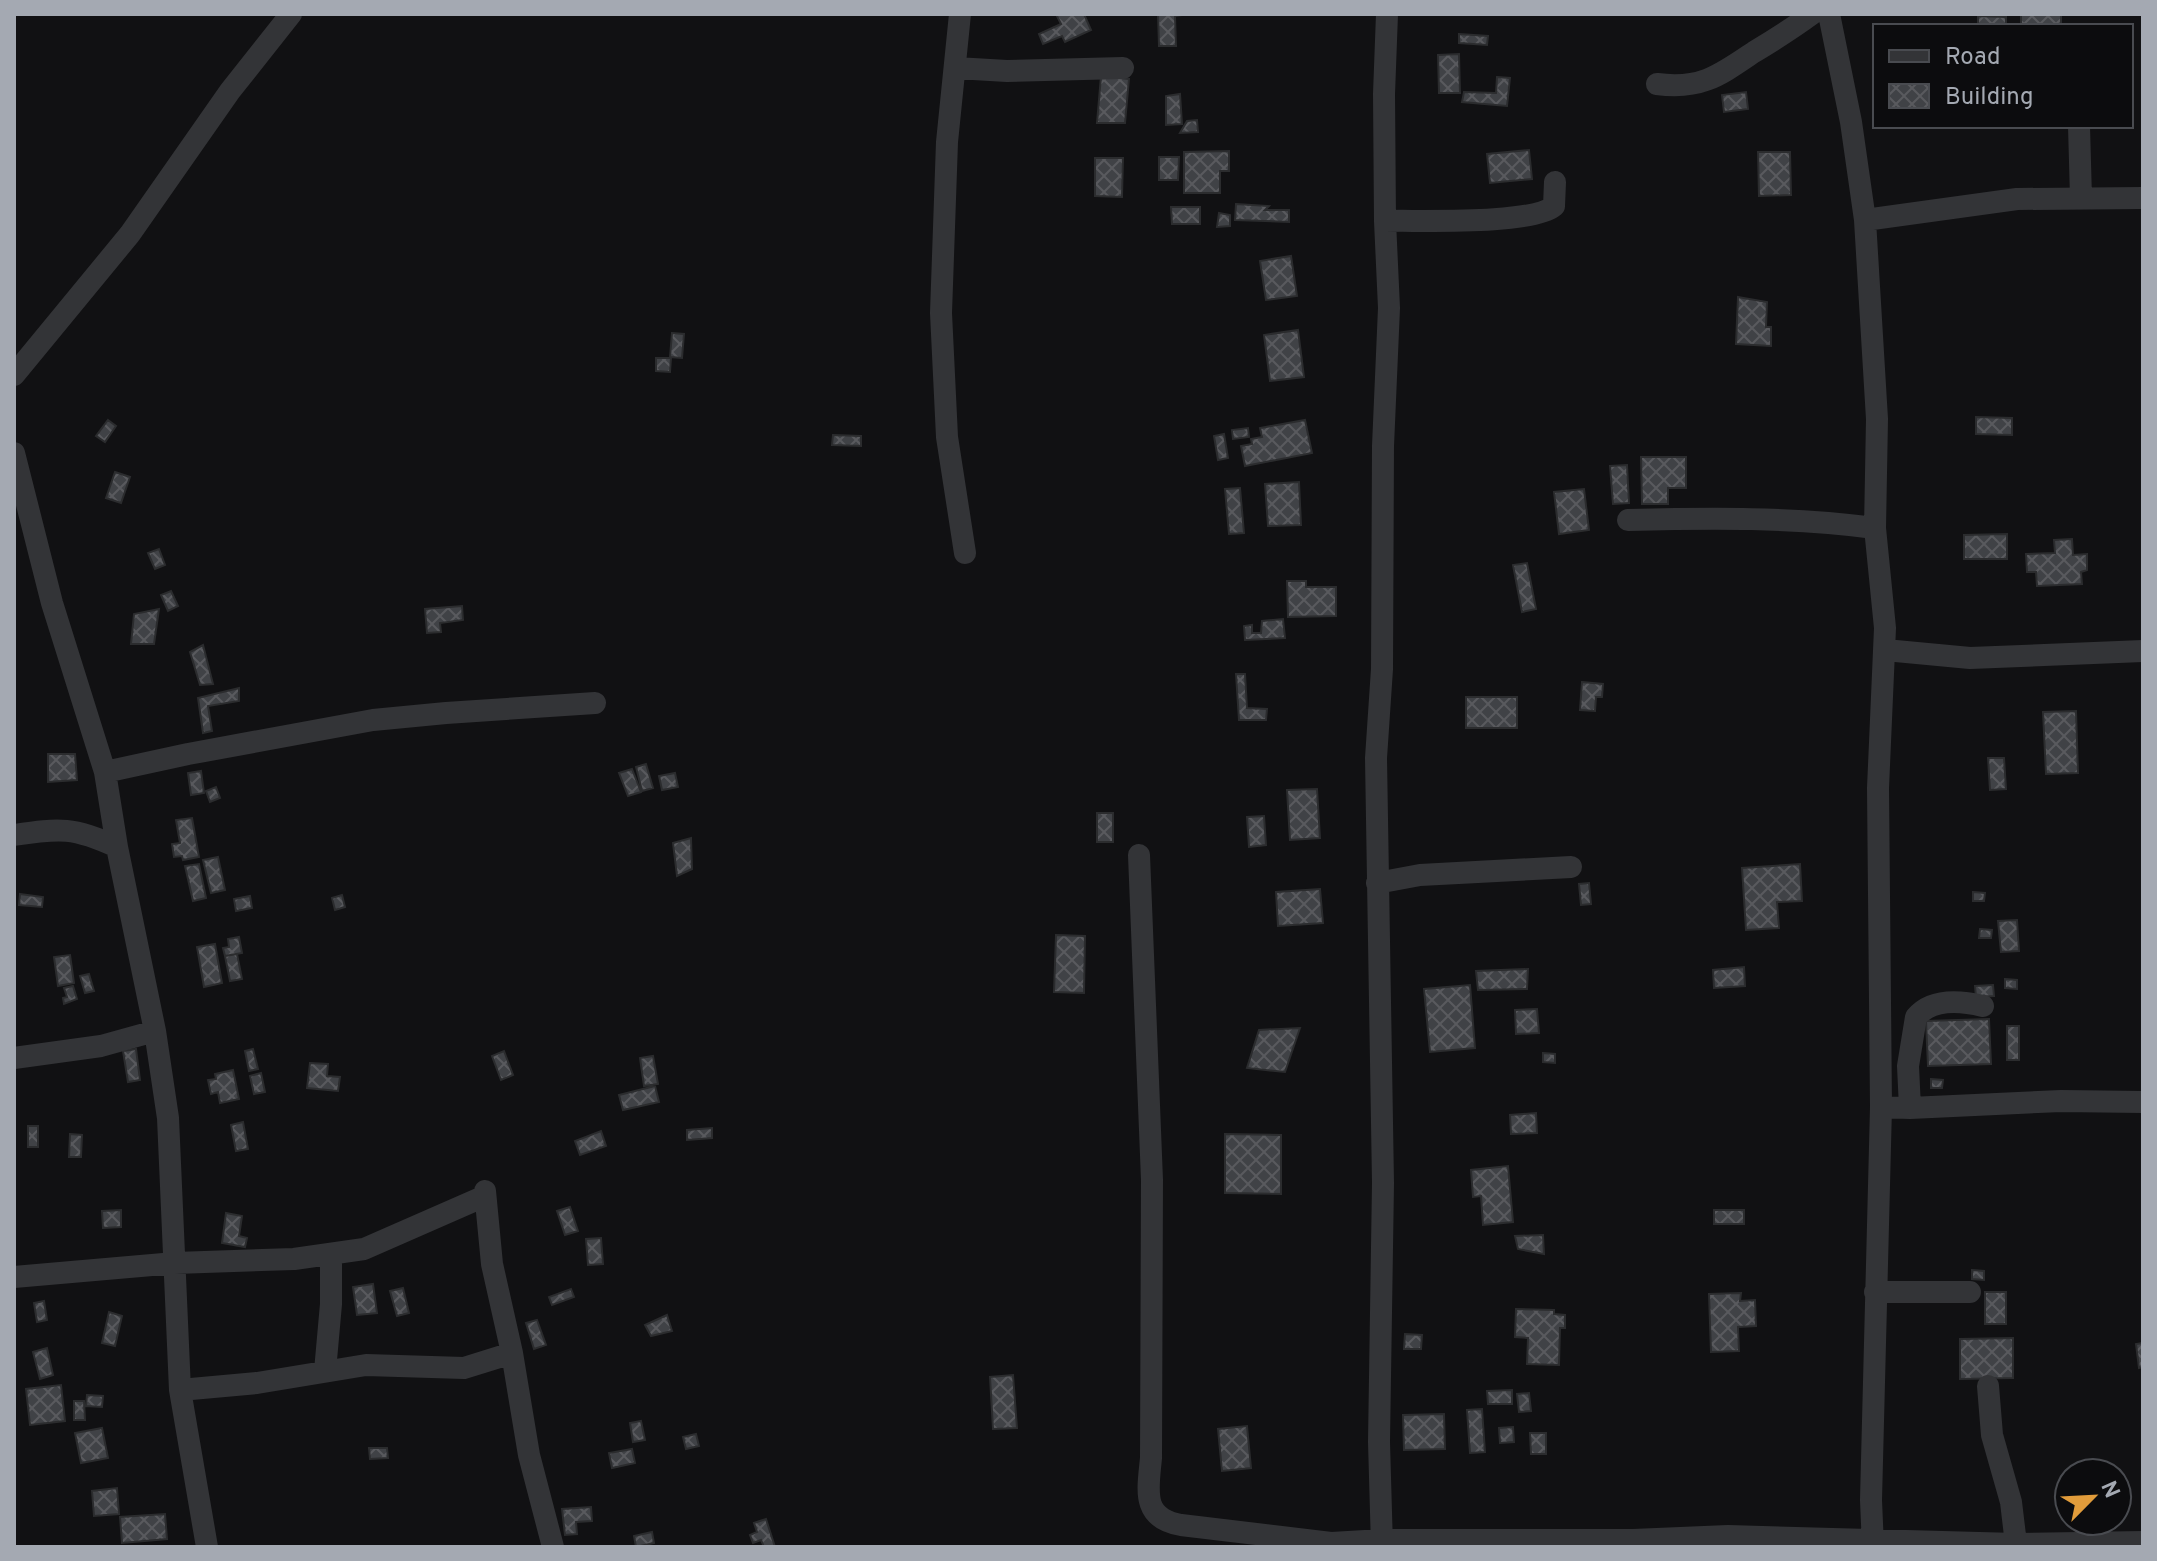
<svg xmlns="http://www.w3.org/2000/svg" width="2157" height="1561" viewBox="0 0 2157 1561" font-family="Overpass,sans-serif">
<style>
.building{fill:url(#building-cross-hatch);stroke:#2b2c2e;stroke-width:2}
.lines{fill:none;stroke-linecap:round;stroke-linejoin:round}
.street{stroke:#333437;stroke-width:22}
</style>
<defs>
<pattern id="building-cross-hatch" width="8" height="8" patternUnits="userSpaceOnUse" patternTransform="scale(2)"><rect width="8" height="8" fill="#404246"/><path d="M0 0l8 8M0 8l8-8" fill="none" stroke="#595a5e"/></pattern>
</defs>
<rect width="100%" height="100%" fill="#111113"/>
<path class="building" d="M1056 14H1084L1091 30 1065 42 1062 36 1043 44 1039 34 1061 24Z
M1158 14H1189L1175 16 1176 46H1159Z
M2021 15H2061V26H2021Z
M1978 16 2006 17V26H1978Z
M1459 34 1488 36 1487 45 1459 43Z
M1459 54 1460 93H1439L1438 55Z
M1101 76 1129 79 1125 123H1097Z
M1497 77 1510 78 1507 106 1462 102 1464 92 1496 93Z
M1746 92 1748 109 1724 112 1722 95Z
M1180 94 1182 124 1166 125V96Z
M1197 120 1198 132 1180 133 1187 121Z
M1529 150 1532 179 1490 183 1487 154Z
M1229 151V171H1220V193H1184V152Z
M1758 152H1790L1791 195 1759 196Z
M1159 157H1179L1178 180H1159Z
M1095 158H1123L1122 197 1095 196Z
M1236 204 1269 206 1265 210H1289V222L1235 220Z
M1171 207H1200V224H1172Z
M1219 213 1230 215V226L1217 227Z
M1291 256 1297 296 1266 300 1260 261Z
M1738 297 1767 302 1766 327H1771V346L1736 344Z
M1298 330 1304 377 1270 381 1264 335Z
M672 333 684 334 682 358 670 357Z
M656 358H671L670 372 656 371Z
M1976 417 2012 418V435L1976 434Z
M108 420 116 426 105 442 96 436Z
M1305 420 1312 453 1245 466 1241 446 1252 444 1251 439 1262 437 1260 428Z
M1248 428 1249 437 1233 439 1232 430Z
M1224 434 1228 458 1218 460 1214 436Z
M833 435 861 436V446L832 445Z
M1641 457H1686V488H1668V504H1642Z
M1627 465 1629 503 1613 504 1610 466Z
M115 472 130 477 121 503 106 498Z
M1299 482 1301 525 1268 526 1265 484Z
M1240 488 1244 533 1229 534 1225 489Z
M1584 489 1589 530 1559 534 1554 492Z
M2007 534V559H1964V535Z
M2072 539 2073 555 2087 554V570L2081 572 2082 584 2037 586 2036 572H2027L2026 554 2055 553 2054 540Z
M159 549 165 565 155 569 148 553Z
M1527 563 1536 609 1522 612 1513 565Z
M1287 581H1306V587H1336V616L1288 617Z
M171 591 178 606 168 611 161 595Z
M462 606 463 620 440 623 441 632 427 633 425 609Z
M159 609 154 644H131L134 614Z
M1283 619 1285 638 1245 640 1244 626 1252 625V633H1261L1262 621Z
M203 645 213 684 200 685 190 652Z
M1236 674H1245L1247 708 1267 709 1266 720H1239Z
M1582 682 1603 684 1602 697H1596L1595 711 1580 710Z
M239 688V701L208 706 212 731 203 733 198 698Z
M1466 697H1517V728H1466Z
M2076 711 2078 773 2046 774 2043 712Z
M48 754H75L77 780 48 782Z
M1988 758H2004L2006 789 1990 790Z
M646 764 653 788 642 791 636 767Z
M632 769 641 792 628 796 619 773Z
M201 771 204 793 191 795 188 773Z
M675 773 678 787 662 790 659 776Z
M216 787 220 798 210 802 206 791Z
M1317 789 1320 838 1290 840 1287 790Z
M1097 813H1113V842H1097Z
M1264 816 1266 845 1249 847 1247 817Z
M192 818 199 857 183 860 182 856 174 857 172 844 180 843 176 820Z
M691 838 692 869 677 876 673 843Z
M218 857 225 890 211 893 203 860Z
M199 864 206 898 193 901 185 866Z
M1800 864 1802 901 1777 902 1779 928 1746 930 1742 868Z
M1589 883 1591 904 1581 905 1579 884Z
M1320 889 1323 923 1278 926 1276 892Z
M1973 892 1985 893 1984 901H1973Z
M20 894 43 897 42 907 19 905Z
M342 895 345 907 335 910 332 898Z
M250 896 252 908 236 911 234 899Z
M2017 920 2019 951 2001 952 1998 921Z
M1980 929 1992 930 1991 938H1979Z
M1056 935 1085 936 1084 993 1054 992Z
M239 937 242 953 225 956 223 948 229 947 228 939Z
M215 944 222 983 204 987 197 947Z
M237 954 242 979 230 981 225 956Z
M70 955 74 983 58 986 54 957Z
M1744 967 1745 986 1714 988 1713 970Z
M1528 969 1527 989 1478 990 1476 971Z
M89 974 94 991 85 993 80 976Z
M2005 979 2017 980V989L2005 988Z
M1470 985 1475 1048 1430 1052 1424 989Z
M1993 985 1994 996 1976 997 1975 986Z
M73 986 77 999 64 1004 63 998 67 997 64 988Z
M1537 1009 1539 1033 1516 1034 1515 1010Z
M1989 1019 1991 1064 1928 1066 1926 1021Z
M2007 1026H2019V1060H2007Z
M1300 1028 1285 1072 1247 1068 1259 1030Z
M136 1049 140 1080 128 1082 123 1051Z
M253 1049 258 1069 249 1071 245 1051Z
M504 1051 513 1075 501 1080 492 1056Z
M1543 1053 1555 1054V1063L1543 1062Z
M653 1056 658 1084 644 1086 640 1058Z
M310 1063 328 1064 327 1076 340 1077 338 1091 307 1088Z
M233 1070 239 1099 220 1103 218 1092 211 1094 208 1080 216 1079 215 1074Z
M261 1073 265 1092 254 1094 250 1076Z
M1931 1079 1943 1080 1942 1088H1931Z
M655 1086 659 1102 623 1110 619 1095Z
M1536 1113 1537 1133 1511 1134 1510 1115Z
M243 1122 248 1149 236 1151 231 1125Z
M28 1126H38V1147H28Z
M712 1128V1138L687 1140V1130Z
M601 1131 606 1146 580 1155 575 1141Z
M70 1134 82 1135 81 1157H69Z
M1225 1134 1281 1135V1194L1225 1193Z
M1508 1166 1513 1222 1483 1225 1481 1196 1473 1197 1471 1170Z
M570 1207 578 1231 565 1235 557 1211Z
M121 1210V1227L103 1228 102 1211Z
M1714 1210H1744V1224H1714Z
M226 1213 242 1216 239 1236 247 1238 245 1247 222 1243Z
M1543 1235 1544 1254 1518 1249 1515 1236Z
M601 1238 603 1264 588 1265 586 1239Z
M1972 1270 1984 1271V1280L1972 1279Z
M373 1284 377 1313 357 1315 353 1287Z
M403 1288 409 1313 397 1316 390 1291Z
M571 1289 574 1297 552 1305 549 1297Z
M1985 1292H2006V1324H1985Z
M1741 1293 1740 1301 1755 1300 1756 1326 1738 1327 1739 1351 1711 1352 1709 1294Z
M44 1301 47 1320 37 1322 34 1303Z
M1516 1309 1554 1310V1314L1565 1315V1328H1560L1559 1365 1527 1364 1528 1338 1515 1337Z
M109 1312 122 1316 115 1346 102 1343Z
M667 1315 672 1331 651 1336 645 1325Z
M537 1320 546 1345 534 1349 526 1323Z
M1405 1334 1422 1335 1421 1349H1404Z
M2013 1338V1378L1960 1379V1339Z
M2143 1343V1367L2139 1368 2136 1344Z
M47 1348 53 1375 40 1379 33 1352Z
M1013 1375 1017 1428 993 1429 990 1377Z
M61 1385 65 1421 30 1425 26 1389Z
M1512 1390V1404H1488L1487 1391Z
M1529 1393 1531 1411 1519 1412 1517 1394Z
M87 1395 103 1396 102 1407 86 1406Z
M74 1401H84L85 1420H74Z
M1482 1409 1485 1452 1470 1453 1467 1410Z
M1444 1414 1445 1449 1404 1450 1403 1415Z
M641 1421 645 1440 633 1442 630 1423Z
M1247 1426 1251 1468 1222 1471 1218 1429Z
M1513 1427 1514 1442 1500 1443 1499 1428Z
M102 1428 108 1458 81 1463 75 1433Z
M1530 1433H1546V1454H1531Z
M696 1434 699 1446 686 1449 683 1437Z
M369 1448H387L388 1458 370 1459Z
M632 1449 635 1463 612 1468 609 1453Z
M117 1488 119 1514 94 1516 92 1491Z
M591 1507 592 1521 576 1522 577 1534 565 1535 562 1509Z
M165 1514 167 1539 122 1543 120 1517Z
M766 1519 775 1547H764L761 1540 753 1543 750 1535 757 1532 754 1523Z
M652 1532 654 1543 636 1547 634 1536Z"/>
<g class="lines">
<path class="street" d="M960 14 947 142 941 313 947 437 965 553
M1829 14 1851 122 1865 220 1877 419 1875 528 1885 628 1878 788 1881 1107 1871 1500 1873 1547
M956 68 1007 71 1123 68
M1657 84C1701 90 1720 75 1754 52 1774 40 1793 28 1812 14
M2079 126 2081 198
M1865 220 2017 199 2143 198
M1385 221C1419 220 1531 225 1554 206L1555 182
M14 375 130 234 230 91 291 14
M14 453 52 603 105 772 117 847 155 1031 168 1118 180 1390 207 1547
M1628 520C1710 518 1793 517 1875 528
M1885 650 1970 658 2143 651
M105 772 188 754 373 720 446 713 595 703
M14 835C60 828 74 827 117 847
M1139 855 1152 1180 1151 1458C1148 1490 1141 1518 1181 1525L1331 1543 1382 1540H1633L1728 1536 2016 1544 2143 1542
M1377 883 1420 875 1571 867
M14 1058 101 1046 155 1031
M1881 1107 1910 1108 2061 1101 2143 1102
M1910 1108 1908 1066 1916 1017C1932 998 1962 1001 1983 1006
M14 1277 175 1263 294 1259 364 1249 485 1196
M1875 1292H1970
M512 1353 529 1455 553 1547
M325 1371 331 1304V1254
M1988 1386 1992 1435 2011 1502 2016 1544
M180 1390 257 1383 366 1365 464 1368 512 1353 492 1264 485 1191
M1382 1547 1379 1442 1383 1183 1376 758 1382 669 1383 446 1389 308 1385 221 1384 94 1387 14"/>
</g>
<rect width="2157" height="1561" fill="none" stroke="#a4a9b2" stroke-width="32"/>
<rect x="1873" y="24" width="260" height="104" fill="#0c0c0e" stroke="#494b50" stroke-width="2"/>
<rect x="1889" y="50" width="40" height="12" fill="#333437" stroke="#494b50" stroke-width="2"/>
<text x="1945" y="64" font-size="24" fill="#a4a9b2">Road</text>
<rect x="1889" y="84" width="40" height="24" fill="url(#building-cross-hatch)" stroke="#494b50" stroke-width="2"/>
<text x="1945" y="104" font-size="24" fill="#a4a9b2">Building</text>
<g transform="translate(2093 1497) rotate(66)"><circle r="38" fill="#0c0c0e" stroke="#494b50" stroke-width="2"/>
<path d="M0-6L14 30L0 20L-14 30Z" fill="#e19c3b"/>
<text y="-12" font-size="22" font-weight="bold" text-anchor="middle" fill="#a4a9b2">N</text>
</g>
</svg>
